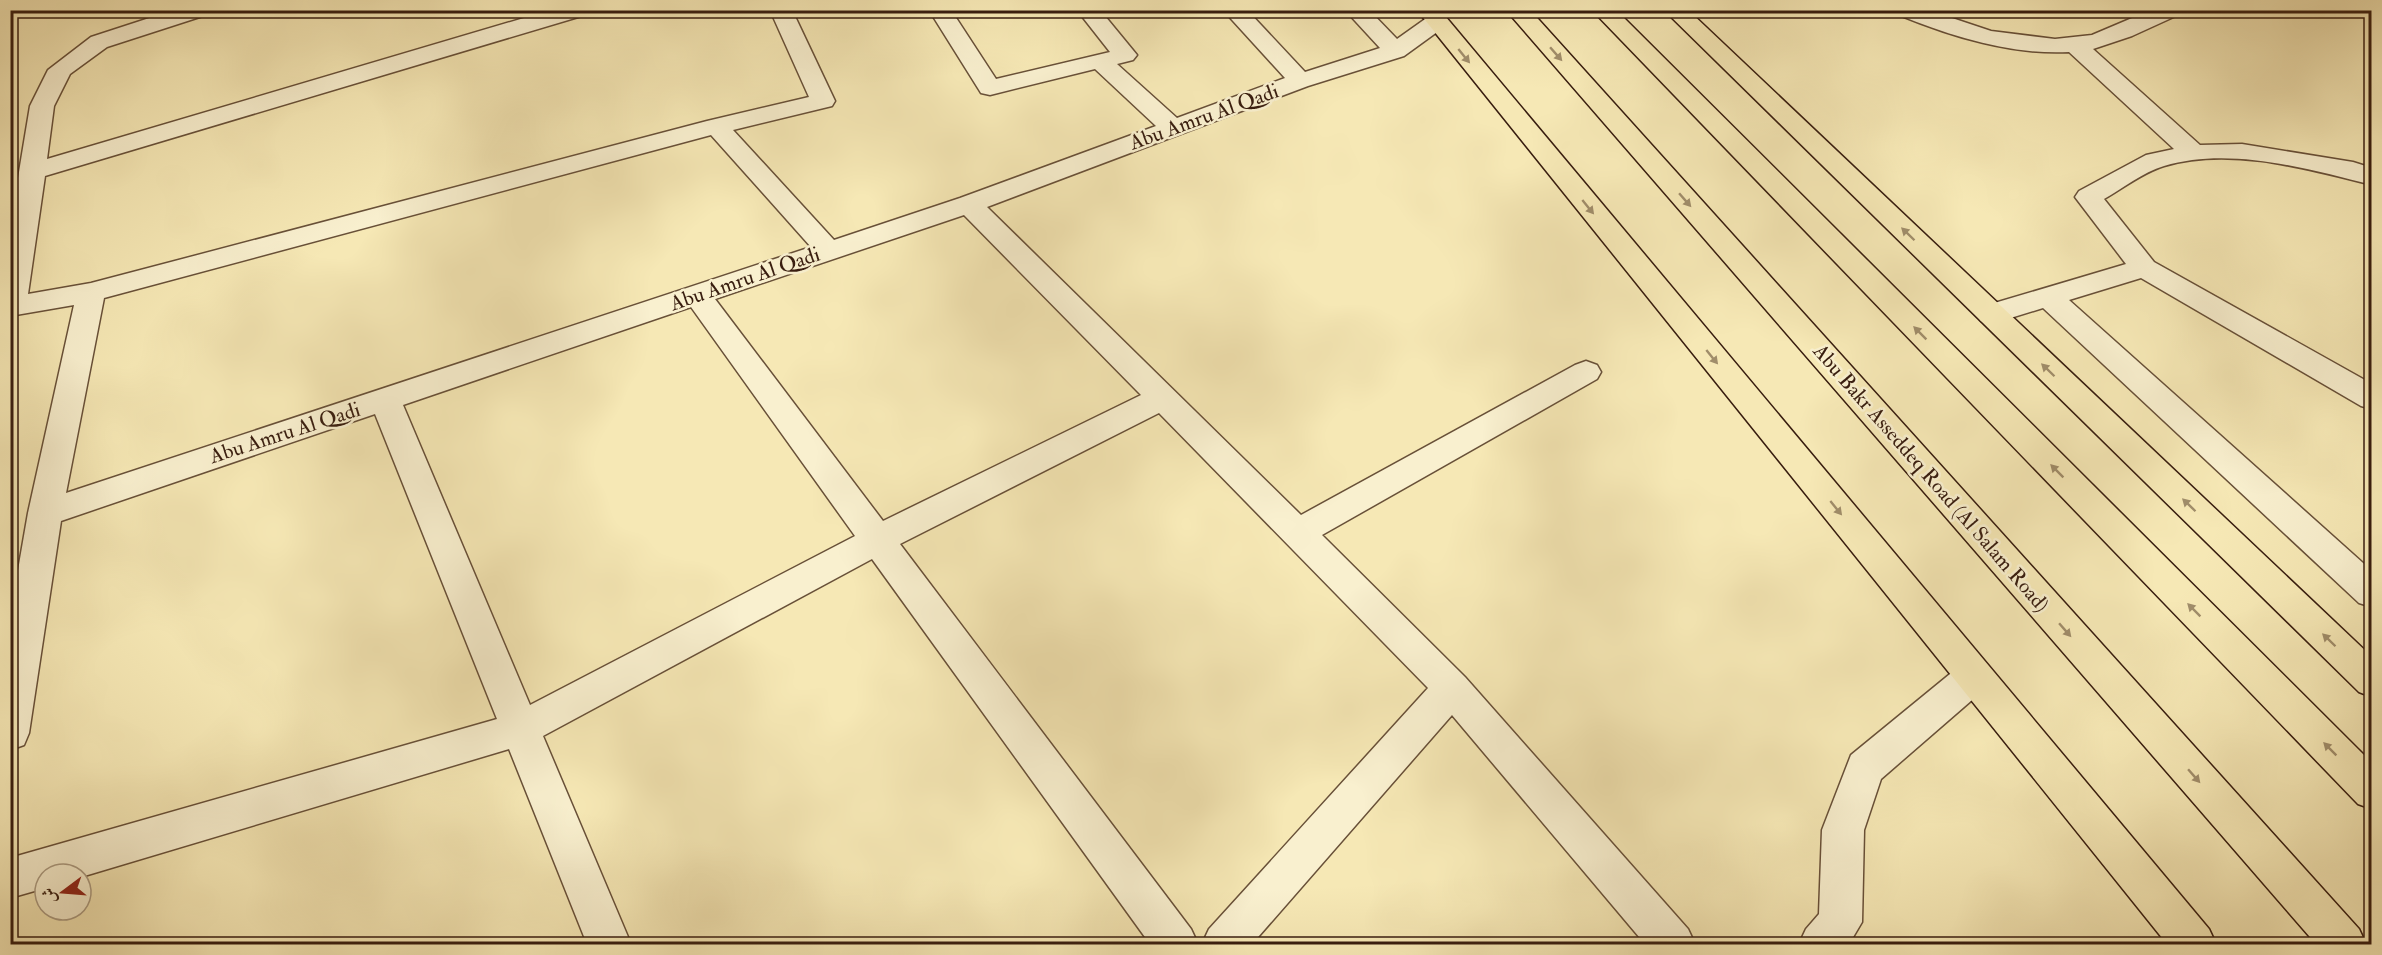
<svg xmlns="http://www.w3.org/2000/svg" width="2382" height="955" viewBox="0 0 2382 955" font-family="'IM FELL Double Pica',Amiri,serif">
<style>
.lines{fill:none;stroke-linecap:round;stroke-linejoin:round}
.minor-casing{stroke:#685038;stroke-width:3}
.primary-casing{stroke:#381d0f;stroke-width:3}
.motorway-casing{stroke:#381d0f;stroke-width:3}
.minor{fill:#f9f0cf;fill-rule:evenodd}
.primary{fill:#f6e8b5;fill-rule:evenodd}
.motorway{fill:#f6e8b5;fill-rule:evenodd}
.oneway{fill:#a08d6a}
.labels{text-anchor:middle;dominant-baseline:central;stroke-width:5;stroke-linejoin:round;paint-order:stroke}
.street-label{font-size:21px;fill:#381d0f;stroke:#f9f0cf}
</style>
<rect width="100%" height="100%" fill="#f6e8b5"/>
<filter id="stains"><feTurbulence type="fractalNoise" baseFrequency=".00333" numOctaves="4"/><feColorMatrix values="0 0 0 0 .2 0 0 0 0 .09 0 0 0 0 .02 0 0 0 .5 -.17"/></filter>
<radialGradient id="worn" r=".72"><stop offset=".6" stop-color="#630" stop-opacity="0"/><stop offset="1" stop-color="#630" stop-opacity=".3"/></radialGradient>
<g class="lines">
<defs>
<path id="minor" d="M174 10H209L206 15 107 47 70 74 54 106 47 159 551 10H588L585 15 45 176 28 294 91 283 707 121 809 97 770 10H792L835 101 832 106 733 130 834 240 960 198 1156 126 1095 69 990 95 981 93 929 10H951L996 79 1110 52 1077 10H1100L1137 55 1133 60 1117 64 1177 118 1285 78 1223 10H1247L1305 72 1380 48 1345 10H1369L1397 39 1428 17H1444L1447 22 1444 27 1404 56 1308 86 987 207 1301 515 1575 365 1586 361 1597 365 1601 372 1597 379 1322 535 1465 677 1688 929 1695 944H1645L1452 715 1252 944H1202L1209 929 1428 688 1159 413 900 544 1191 929 1198 944H1150L872 559 543 736 631 944H587L509 749 81 877V874H45V888L10 898V858L497 719 375 414 61 521 29 733 24 745 10 750V616L28 513 74 305 10 316V226L30 106 48 70 91 37ZM711 135 811 247 66 493 104 298ZM964 215 1141 395 883 521 715 299ZM691 307 855 536 530 705 403 405Z
M1896 10H1928L1991 31 2055 39 2092 35 2151 10H2181L2178 15 2132 36 2093 49 2200 145 2242 144 2353 162 2372 168V185C2308 169 2230 146 2164 166 2143 172 2122 189 2104 199L2154 262 2372 384V409L2361 406 2141 278 2069 300 2372 571V607L2359 603 2043 308 1991 324 1981 321 1976 314 1981 307 2126 264 2075 197 2079 191 2146 155 2174 149 2069 52C2011 55 1953 37 1899 15Z
M1974 660 1987 665 1993 676 1987 687 1881 779 1864 830 1862 922 1849 944H1799L1806 929 1819 914 1822 830 1851 755 1961 665Z"/>
<path id="primary" d="M1417 10H1440L2209 929 2216 944H2167Z
M1664 10H1688L2372 657V697L2359 692Z"/>
<path id="motorway" d="M1506 10H1530L2359 929 2366 944H2316Z
M1592 10H1616L2372 763V809L2358 804Z"/>
</defs>
<use href="#minor" class="minor-casing"/>
<use href="#primary" class="primary-casing"/>
<use href="#motorway" class="motorway-casing"/>
<use href="#minor" class="minor"/>
<use href="#primary" class="primary"/>
<use href="#motorway" class="motorway"/>
</g>
<defs><path id="oneway-solid" d="M-6-.8H1V-3.2L6.5 0L1 3.2V.8H-6Z" transform="scale(1.5)"/></defs>
<g class="oneway">
<use href="#oneway-solid" transform="translate(1556 54) rotate(49)"/>
<use href="#oneway-solid" transform="translate(1464 56) rotate(51)"/>
<use href="#oneway-solid" transform="translate(1685 200) rotate(49)"/>
<use href="#oneway-solid" transform="translate(1588 207) rotate(51)"/>
<use href="#oneway-solid" transform="translate(1908 234) rotate(-136)"/>
<use href="#oneway-solid" transform="translate(1920 333) rotate(-135)"/>
<use href="#oneway-solid" transform="translate(1712 357) rotate(51)"/>
<use href="#oneway-solid" transform="translate(2048 370) rotate(-136)"/>
<use href="#oneway-solid" transform="translate(2057 471) rotate(-135)"/>
<use href="#oneway-solid" transform="translate(2189 505) rotate(-136)"/>
<use href="#oneway-solid" transform="translate(1836 508) rotate(51)"/>
<use href="#oneway-solid" transform="translate(2194 610) rotate(-135)"/>
<use href="#oneway-solid" transform="translate(2065 630) rotate(49)"/>
<use href="#oneway-solid" transform="translate(2329 640) rotate(-136)"/>
<use href="#oneway-solid" transform="translate(2330 749) rotate(-135)"/>
<use href="#oneway-solid" transform="translate(2194 776) rotate(49)"/>
</g>
<g class="labels">
<g class="street-label">
<text transform="translate(1204 117) rotate(-20)">Abu Amru Al Qadi</text>
<text transform="translate(745 279) rotate(-19)">Abu Amru Al Qadi</text>
<text transform="translate(285 433) rotate(-18)">Abu Amru Al Qadi</text>
<text transform="translate(1931 478) rotate(49)">Abu Bakr Asseddeq Road (Al Salam Road)</text>
</g>
</g>
<rect width="2382" height="955" fill="none" stroke="#f6e8b5" stroke-width="36"/>
<rect x="12" y="12" width="2358" height="931" fill="none" stroke="#381d0f" stroke-width="3"/>
<rect x="18" y="18" width="2346" height="919" fill="none" stroke="#381d0f" stroke-width="1.5"/>
<g transform="translate(63 892) rotate(254)"><circle r="28" fill="#f9f0cf" stroke="#ac9c82" stroke-width="1.5"/>
<path d="M0-4.5L10 22L0 15L-10 22Z" fill="#8f2418"/>
<text y="-9" font-size="16" font-weight="bold" text-anchor="middle" fill="#381d0f">ش</text>
</g>
<rect width="100%" height="100%" filter="url(#stains)"/>
<rect width="100%" height="100%" fill="url(#worn)"/>
</svg>
